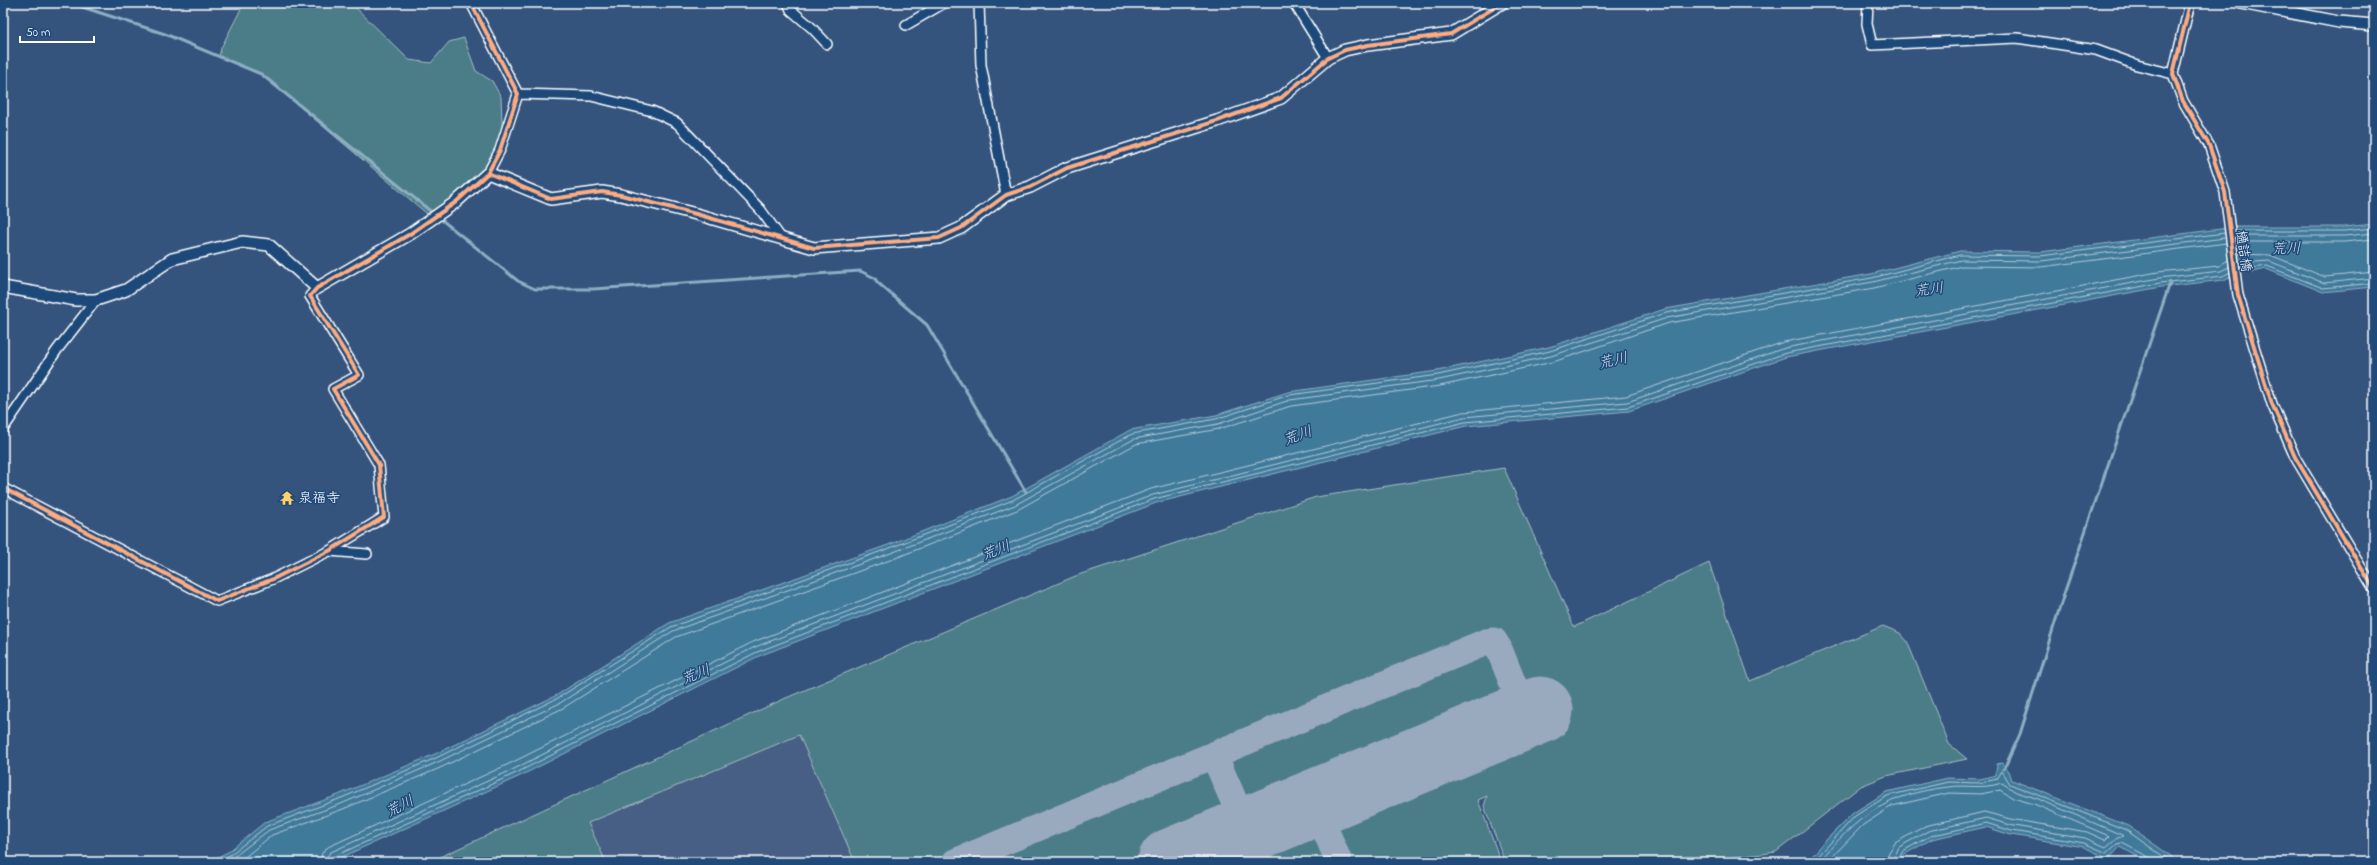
<svg xmlns="http://www.w3.org/2000/svg" width="2377" height="865" viewBox="0 0 2377 865" font-family="'Indie Flower','Klee One',sans-serif">
<style>
.built{fill:#465e84}
.green{fill:#4c7d88;stroke:#a6bec4}
.water{fill:#417a9b;stroke:#8dafc3}
.lines{fill:none;stroke-linecap:round;stroke-linejoin:round}
.shore{stroke:#b3cad7;stroke-width:1}
.stream{stroke:#8dafc3;stroke-width:3}
.taxiway{stroke:#9aaabe;stroke-width:27}
.runway{stroke:#9aaabe;stroke-width:67}
.minor-casing{stroke:#fff;stroke-width:12}
.tertiary-casing{stroke:#fff;stroke-width:14}
.minor{stroke:#1f4a7a;stroke-width:9}
.tertiary{stroke:#1f4a7a;stroke-width:11}
.cycleway-casing{stroke:#1f4a7a;stroke-width:6}
.cycleway{stroke:#ffac80;stroke-width:4}
.labels{text-anchor:middle;dominant-baseline:central;stroke-width:3;stroke-linejoin:round;paint-order:stroke}
.street-label{font-size:14px;fill:#fff;stroke:#1f4a7a}
.poi-label{font-size:14px;fill:#fff;stroke:#1f4a7a;text-anchor:start}
.water-label{font-size:15px;font-style:italic;fill:#d0dee6;stroke:#1f4a7a}
</style>
<rect width="100%" height="100%" fill="#34547e"/>
<filter id="ink" filterUnits="userSpaceOnUse"><feTurbulence type="fractalNoise" baseFrequency=".025" numOctaves="2"/><feDisplacementMap in="SourceGraphic" scale="8" xChannelSelector="R" yChannelSelector="G"/><feConvolveMatrix kernelMatrix="1 2 1 2 8 2 1 2 1" color-interpolation-filters="sRGB"/></filter>
<g filter="url(#ink)">
<path class="built" d="M799 735 855 862H606L588 823Z"/>
<path class="green" d="M244 3H351L409 60 431 63 449 42 464 38 476 71 492 81 501 97 503 146 488 173 432 218 261 74 219 57 221 48Z
M1504 468 1574 627 1709 563 1750 681 1883 626 1900 633 1907 641 1949 744 1967 759 1886 776 1861 786 1776 852C1691 865 1592 862 1505 862L1484 806 1487 796 1478 800 1501 862H1218L1550 723 1539 691 1527 697 1499 629 934 862H855L799 735 588 823 606 862H429L786 698 1078 575 1316 497Z
M1489 651 1511 703 1247 811 1224 759Z
M1208 765 1231 818 1124 862H981Z"/>
<path class="water" d="M2374 224 2373 287 2323 292 2266 269 2254 272 2243 269 2224 280 2161 287 1786 357 1629 411 1466 426 1156 503 759 656 518 777 331 862H207L228 852 265 822 338 795 435 754 557 695 669 623 888 545 1012 496 1130 430 1216 415 1288 392 1437 371 1549 347 1665 309 1871 274 1960 251 2040 252 2236 227H2344Z
M2002 763 2009 771 2012 780 2128 826 2171 856 2176 862H2148L2120 847 2109 859 2084 847 2011 835 1986 827 1932 839 1905 854 1900 862H1807L1826 840 1853 813 1886 792 1948 778 1980 779 1996 775 1997 764Z"/>
<g class="lines">
<path class="shore" d="M2235 231H2344L2374 228
M2236 236H2344L2374 233
M2237 242H2344L2374 239
M2238 254 2270 255 2325 277 2374 272
M2239 261 2255 262 2269 261 2324 283 2374 278
M2240 266 2244 265 2254 268 2267 266 2323 288 2374 283
M216 862 230 855 267 826 339 799 436 758 558 698 671 627 890 548 1013 500 1132 434 1216 419 1289 395 1438 375 1550 351 1666 313 1872 278 1960 255 2040 256 2225 233
M227 862 269 830 341 804 438 762 560 703 673 631 891 553 1015 505 1134 439 1218 424 1290 400 1439 380 1551 356 1667 318 1873 282 1961 260 2041 261 2225 238
M239 862 272 835 343 809 440 768 563 708 676 637 893 559 1017 510 1136 444 1219 429 1291 406 1440 386 1553 362 1669 323 1874 288 1962 266 2041 267 2226 243
M320 862 322 853 328 847 511 763 753 642 1151 489 1463 412 1626 396 1784 342 2158 272 2219 266 2228 260
M326 862 327 856 331 852 514 769 755 647 1153 495 1464 417 1627 402 1785 348 2159 278 2221 271 2229 267
M331 862 333 857 516 773 757 652 1154 499 1465 422 1628 407 1786 353 2160 283 2223 276 2230 272
M1813 862 1855 816 1887 796 1948 782 1980 783 1997 779 2002 771 2010 784 2126 830 2171 862
M1819 862C1857 816 1887 794 1948 787 1969 784 1979 790 2002 783L2016 792 2036 798 2124 836 2115 839 2106 847 2085 838 2014 826 1986 818 1928 831 1899 847 1892 862
M1827 862 1863 825 1892 806 1949 793 1981 794 2000 790 2013 798 2034 804 2109 836 2105 840 2087 832 2015 820 1984 812 1925 826 1895 843 1888 854 1886 862
M1897 862 1903 851 1930 836 1986 823 2012 831 2084 843 2107 853 2117 844 2122 843 2149 857 2152 862"/>
<path class="stream" d="M70 3 165 34 261 74 434 214
M438 217 518 281 535 289H593L860 271 875 278 877 282 927 325 1026 492
M2004 769 2020 734 2064 594 2170 283"/>
<path class="taxiway" d="M1214 755 1247 831
M1314 803 1339 862
M955 862 1486 642 1494 641 1499 649 1526 716"/>
<path class="runway" d="M1171 862 1540 710"/>
<defs>
<path id="minor" d="M471 3 518 94 500 150 488 173
M788 3 791 10 812 28 827 44
M979 3 981 65 1006 195
M1294 3 1328 58
M1868 3 1867 24 1872 45 2017 38 2096 50 2137 65 2173 74
M2190 3 2173 74 2183 101 2209 145 2225 192 2238 295 2272 404 2295 457 2374 589
M906 25 944 3
M518 94 591 96 652 111 677 123 760 209 781 238
M3 429 57 350 96 300
M3 488 217 601 273 579 329 551 384 517 379 465 333 389 359 375 310 296 317 288
M329 551 367 554"/>
<path id="tertiary" d="M2241 3 2339 22 2374 25
M3 287 76 300H96L126 290 172 259 242 242 269 245 317 288 410 234 456 202 488 173 551 199 602 192 621 195 696 214 814 248 939 238 961 228 1006 195 1030 187 1067 168 1217 121 1281 98 1328 58 1345 50 1368 45 1451 34 1502 3"/>
</defs>
<use href="#minor" class="minor-casing"/>
<use href="#tertiary" class="tertiary-casing"/>
<use href="#minor" class="minor"/>
<use href="#tertiary" class="tertiary"/>
<defs>
<path id="cycleway" d="M2190 3 2173 74 2183 101 2209 145 2225 192 2238 295 2272 404 2295 457 2374 589
M488 173 551 199 602 192 621 195 696 214 814 248 939 238 961 228 1006 195 1030 187 1067 168 1217 121 1281 98 1328 58 1345 50 1368 45 1451 34 1502 3
M3 488 217 601 273 579 329 551 384 517 379 465 333 389 359 375 310 296 317 288 410 234 456 202 488 173 500 150 518 94 471 3"/>
</defs>
<use href="#cycleway" class="cycleway-casing"/>
<use href="#cycleway" class="cycleway"/>
</g>
</g>
<defs>
<symbol id="temple-bare" viewBox="-9 -9 18 18"><path d="M0-6L5-2H3V0L6.5 2.5H4V6H1.5V3h-3V6H-4V2.5H-6.5L-3 0V-2H-5Z" fill="#ffd166" stroke="#1f4a7a" stroke-width="2.5" paint-order="stroke"/></symbol>
</defs>
<g fill-rule="evenodd">
<use href="#temple-bare" x="277" y="488" width="20" height="20"/>
</g>
<g class="labels">
<g class="street-label">
<text transform="translate(2243 251) rotate(82)">樋詰橋</text>
</g>
<g class="poi-label">
<text x="298" y="498">泉福寺</text>
</g>
<g class="water-label">
<text transform="translate(2286 249) rotate(-2)">荒川</text>
<text transform="translate(1929 290) rotate(-8)">荒川</text>
<text transform="translate(1613 361) rotate(-13)">荒川</text>
<text transform="translate(1298 436) rotate(-20)">荒川</text>
<text transform="translate(996 551) rotate(-22)">荒川</text>
<text transform="translate(696 675) rotate(-22)">荒川</text>
<text transform="translate(400 807) rotate(-27)">荒川</text>
</g>
</g>
<rect width="2377" height="865" fill="none" stroke="#1f4a7a" stroke-width="16"/>
<rect x="8" y="8" width="2361" height="849" fill="none" stroke="#fff" stroke-width="1.5" filter="url(#ink)"/>
<path d="M20 36v6h74v-6" fill="none" stroke="#ffffff" stroke-width="2"/>
<text x="26" y="36" font-size="12" fill="#ffffff" stroke="#1f4a7a" stroke-width="3" paint-order="stroke">50 m</text>
</svg>
